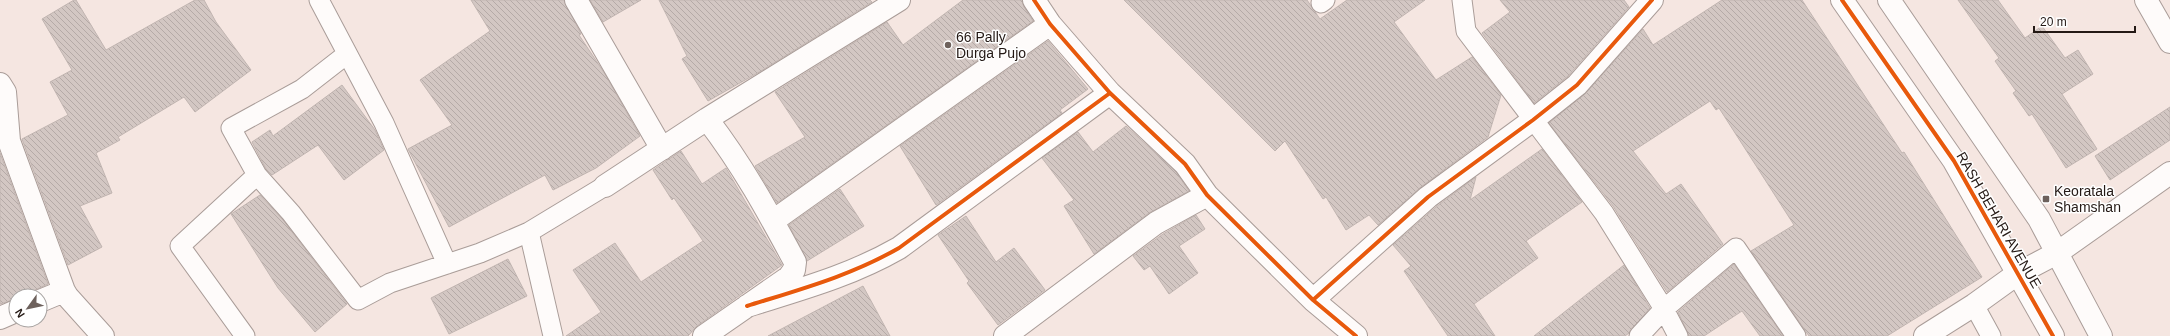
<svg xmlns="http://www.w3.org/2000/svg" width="2170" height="336" viewBox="0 0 2170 336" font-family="Helvetica,sans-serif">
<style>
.building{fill:url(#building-back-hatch);stroke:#c1b5b1}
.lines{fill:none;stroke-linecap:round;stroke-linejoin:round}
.service-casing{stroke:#a99c98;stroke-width:21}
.minor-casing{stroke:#a99c98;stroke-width:24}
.tertiary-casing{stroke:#a99c98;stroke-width:24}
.secondary-casing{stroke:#a99c98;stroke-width:24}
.service{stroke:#fefbfa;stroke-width:19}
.minor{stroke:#fefbfa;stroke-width:22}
.tertiary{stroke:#fefbfa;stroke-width:22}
.secondary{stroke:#fefbfa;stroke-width:22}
.cycleway-casing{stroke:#fff;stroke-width:6}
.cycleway{stroke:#e8590c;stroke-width:4}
.poi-dot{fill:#6d615c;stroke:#fff;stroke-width:1.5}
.labels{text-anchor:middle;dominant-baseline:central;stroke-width:3;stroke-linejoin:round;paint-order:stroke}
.poi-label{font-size:14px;fill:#241915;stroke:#fff;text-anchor:start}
.street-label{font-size:14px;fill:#241915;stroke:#fff}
</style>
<defs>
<pattern id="building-back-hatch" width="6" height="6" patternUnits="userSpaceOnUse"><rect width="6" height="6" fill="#d3c7c3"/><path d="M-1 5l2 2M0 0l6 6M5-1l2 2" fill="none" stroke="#b5aaa7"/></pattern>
</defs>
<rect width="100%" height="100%" fill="#f5e6e1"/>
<path class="building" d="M74 0H76L106 50 195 0H204L216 22 251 70 195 112 184 97 118 137 120 140 96 153 112 193 80 206 102 247 68 265 22 139 68 115 50 82 72 70 42 19Z
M471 0H564L581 34 579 35 605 74 640 136 596 168 553 190 545 175 449 227 408 149 452 125 420 80 490 31Z
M590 0H641L603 22Z
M659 0H870L872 2 761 71 708 101 682 59 687 56Z
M963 0H1022L1024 7 1033 21 777 203 755 166 805 137 775 92 887 22 903 45Z
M1124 0H1307L1320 19 1347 0H1425L1394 22 1436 80 1472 57 1501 95 1488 137 1421 187 1378 225 1369 215 1346 230 1326 197 1323 199 1285 141 1275 151Z
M1500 0H1624L1629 7 1568 76 1534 103 1482 33 1510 12Z
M1722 0H1802L1902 153 1904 152 1982 277 1887 336H1809L1751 251 1794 225 1719 108 1716 110 1710 101 1633 151 1666 194 1681 184 1723 244 1667 292 1613 206 1549 123 1586 93 1643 29 1653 45Z
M1958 0H1998L2025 38 2042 26 2065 58 2078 50 2093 74 2062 94 2097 149 2066 168 2032 114 2029 116 2013 93 2016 91 1995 61 1999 58Z
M1048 41 1088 89 1060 110 1062 113 936 205 900 146Z
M342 85 375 130 384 150 344 180 318 145 272 175 266 169 252 142 270 130 273 136Z
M2170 107V140L2110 180 2095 156Z
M1126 126 1176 172 1189 191 1149 213 1094 254 1064 206 1074 200 1042 158 1078 132 1093 152Z
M1542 149 1582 202 1526 241 1538 258 1474 304 1495 336H1448L1404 271 1411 266 1393 245 1436 207 1476 177 1470 200Z
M681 151 702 184 726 168 782 265 697 326 688 336H566L601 312 573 270 615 243 641 282 703 241 674 198 672 200 653 170Z
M0 153 48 284 35 290 29 296H16V299L0 304Z
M840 189 864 226 807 261 789 225Z
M260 195 283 220 347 304 315 332 278 288 231 214Z
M1196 215 1205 229 1179 246 1198 273 1169 294 1150 266 1144 270 1133 256 1163 234Z
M966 216 996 262 1014 248 1045 290 998 325 967 283 969 281 938 235Z
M508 259 527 296 449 334 431 298Z
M1734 264 1783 336H1760L1742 311 1704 336H1689L1678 312Z
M1624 265 1650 308 1629 333 1625 336H1534Z
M863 286 890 336H768Z"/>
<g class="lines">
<defs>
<path id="service" d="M319 0 384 123 447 264
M1462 0 1466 31 1604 213 1664 309 1678 336
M1321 3 1325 0
M257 175 291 213 358 300 390 283 480 253 529 232 605 186
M529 232 553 336
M1974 305 1991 336
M245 336 180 246 257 175 231 128 302 89 347 54
M1639 336 1664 309 1736 248 1796 336"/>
<path id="minor" d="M576 0 662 149
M1034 0 1050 24 1110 93 1185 164 1207 195 1313 300 1356 336
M2146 0 2170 42
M0 84 5 92 9 141 64 291 67 296 103 336
M605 186 707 119 899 0
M773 221 1050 24
M1313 300 1428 197 1533 120 1577 85 1652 0
M40 301 64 291
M747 306C801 289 850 276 899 248L1110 93
M0 318 16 311
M704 336 789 277 794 270 795 262C767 210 743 166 707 119
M1005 336 1156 223 1207 195
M1925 336 1974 305 2017 274"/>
<path id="tertiary" d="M2017 274 2057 253 2170 173"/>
<path id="secondary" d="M1842 0 1954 161 2053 336
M1889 0 2039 219 2101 336"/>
</defs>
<use href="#service" class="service-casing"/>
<use href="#minor" class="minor-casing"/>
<use href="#tertiary" class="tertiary-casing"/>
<use href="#secondary" class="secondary-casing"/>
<use href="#service" class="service"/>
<use href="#minor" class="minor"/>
<use href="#tertiary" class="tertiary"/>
<use href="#secondary" class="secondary"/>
<defs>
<path id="cycleway" d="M1034 0 1050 24 1110 93 1185 164 1207 195 1313 300 1356 336
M1842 0 1954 161 2053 336
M1313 300 1428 197 1533 120 1577 85 1652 0
M747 306C801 289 850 276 899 248L1110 93"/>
</defs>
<use href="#cycleway" class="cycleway-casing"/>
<use href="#cycleway" class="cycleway"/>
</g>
<g class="poi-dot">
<circle cx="948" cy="45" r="4"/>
<rect x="2042" y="195" width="8" height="8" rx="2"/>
</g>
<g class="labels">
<g class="poi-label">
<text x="956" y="37">66 Pally<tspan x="956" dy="16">Durga Pujo</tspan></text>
<text x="2054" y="191">Keoratala<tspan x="2054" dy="16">Shamshan</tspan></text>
</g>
<g class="street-label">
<text transform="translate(1999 220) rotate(60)">RASH BEHARI AVENUE</text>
</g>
</g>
<g transform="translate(28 308) rotate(237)"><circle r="19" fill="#ffffff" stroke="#a7a3a1"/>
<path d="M0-3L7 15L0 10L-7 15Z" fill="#6d615c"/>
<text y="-6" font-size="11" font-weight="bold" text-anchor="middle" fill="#241915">N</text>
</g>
<path d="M2034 26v6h101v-6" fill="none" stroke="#241915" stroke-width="2"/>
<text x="2040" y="26" font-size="12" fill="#241915" stroke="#ffffff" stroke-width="3" paint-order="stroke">20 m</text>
</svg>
